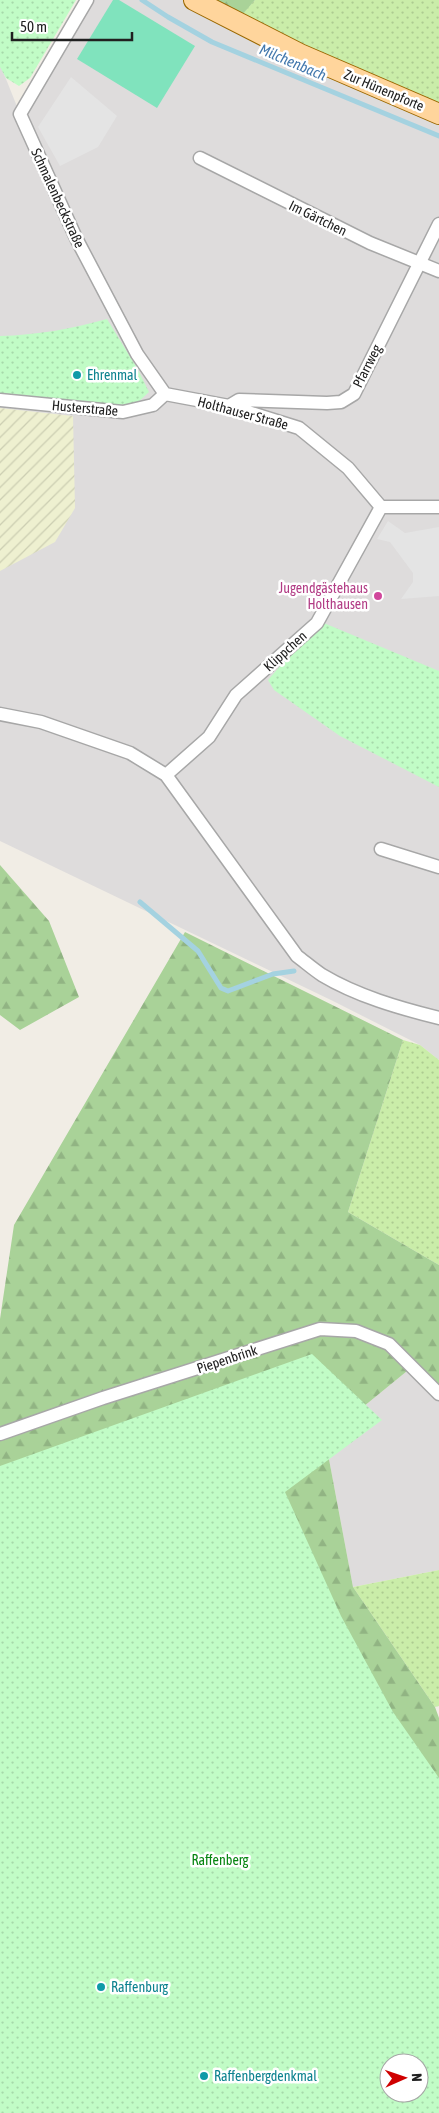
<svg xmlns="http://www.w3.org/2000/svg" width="439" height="2113" viewBox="0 0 439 2113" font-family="'Asap Condensed',sans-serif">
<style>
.residential{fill:#dedcdc}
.farmland{fill:url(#farmland-furrows)}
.grass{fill:url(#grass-dots)}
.forest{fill:url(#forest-firs);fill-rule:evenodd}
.park{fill:url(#park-dots);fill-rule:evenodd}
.pitch{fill:#80e3bd}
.parking{fill:#e4e4e4}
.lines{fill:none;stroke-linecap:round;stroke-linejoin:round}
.stream{stroke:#a4d2e0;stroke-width:5}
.minor-casing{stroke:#a7a7a7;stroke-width:15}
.primary-casing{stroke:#9b6800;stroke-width:22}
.minor{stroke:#fff;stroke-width:12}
.primary{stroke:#ffd59c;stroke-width:20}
.culture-dot{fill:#0f9aa8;stroke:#fff;stroke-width:2}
.hotel-dot{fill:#d1479c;stroke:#fff;stroke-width:2}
.labels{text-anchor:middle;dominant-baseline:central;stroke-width:5;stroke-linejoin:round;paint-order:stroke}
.street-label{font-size:14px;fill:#202020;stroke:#fff}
.culture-label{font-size:14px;fill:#0d838f;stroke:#fff;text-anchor:start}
.hotel-label{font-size:14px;fill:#b23c85;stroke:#fff;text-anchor:end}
.park-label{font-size:14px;fill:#068511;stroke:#fff}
.water-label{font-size:15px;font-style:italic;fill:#4378ad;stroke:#fff}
</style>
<defs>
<pattern id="farmland-furrows" width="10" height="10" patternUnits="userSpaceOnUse" patternTransform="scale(1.25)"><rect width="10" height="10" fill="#eef0d0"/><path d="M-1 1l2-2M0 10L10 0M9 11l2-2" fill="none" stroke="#ccceb2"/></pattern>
<pattern id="grass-dots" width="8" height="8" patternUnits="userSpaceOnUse" patternTransform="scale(1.25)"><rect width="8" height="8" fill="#caeda9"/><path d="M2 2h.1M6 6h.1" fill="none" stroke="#adcb91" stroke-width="1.8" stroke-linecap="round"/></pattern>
<pattern id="forest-firs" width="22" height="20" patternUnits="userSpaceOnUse" patternTransform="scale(1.25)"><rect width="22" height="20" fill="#a9d298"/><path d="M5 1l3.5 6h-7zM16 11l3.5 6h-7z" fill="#91b483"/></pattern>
<pattern id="park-dots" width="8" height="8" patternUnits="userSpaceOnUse" patternTransform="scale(1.25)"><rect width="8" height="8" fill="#c1fcc6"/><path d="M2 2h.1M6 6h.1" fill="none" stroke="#a6d8aa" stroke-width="1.8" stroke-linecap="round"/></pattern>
</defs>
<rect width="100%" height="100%" fill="#f1ede5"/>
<path class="residential" d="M87 0H194L439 114V1060L420 1045 333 1001 0 841V64L20 114Z
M412 1367 439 1394V1570L353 1587 325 1438Z"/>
<path class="farmland" d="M0 408 73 416 75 508 55 542 0 571Z"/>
<path class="grass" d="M255 0H439V114L235 22Z
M403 1040 420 1045 439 1060V1265L348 1212Z
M439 1570V1706L435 1707 353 1587Z"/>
<path class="forest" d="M196 0H255L235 23Z
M0 865 49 921 79 997 20 1030 0 1015Z
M185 932 403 1040 348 1212 439 1265V1394L412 1367 325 1438 353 1587 435 1707 439 1718V2113H0V1319L14 1225ZM389 2063H419V2093H389Z"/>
<path class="park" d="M0 0H76L30 78 19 86 6 78 0 67Z
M107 319 137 368 149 392 136 404 103 406 0 393V336C37 335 71 329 107 319Z
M319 621 439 671V787L340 736 274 690 268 680Z
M312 1354 382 1420 285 1492 341 1616 393 1712 439 1778V2113H0V1466ZM389 2063H419V2093H389Z"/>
<path class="pitch" d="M113 0H119L195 46 157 108 77 59Z"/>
<path class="parking" d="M71 77 117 116 98 147 60 166 38 127Z
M388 521 405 533 439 527V596L401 599 413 582V573L390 542 377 539Z"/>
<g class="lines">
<path class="stream" d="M142 0 168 17 212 42 439 136
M140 902 198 951 221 988 228 991 273 974 294 971"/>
<defs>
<path id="minor" d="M87 0 20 114 76 238 137 354 165 394
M200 158 370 243 439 271
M165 394 229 406 299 428 348 468 381 507H439
M0 400 123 412 153 405 165 394
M229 406 239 400 327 403 341 402 354 394 439 224
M0 714 41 722 130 753 166 775 297 956C305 962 313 969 322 975 357 996 399 1008 439 1018
M166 775 209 737 236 695 317 623 381 507
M381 849 439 867
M0 1434 103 1398 320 1329 356 1331 389 1344 439 1394"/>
<path id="primary" d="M194 0 300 54 439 114"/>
</defs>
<use href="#minor" class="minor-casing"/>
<use href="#primary" class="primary-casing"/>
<use href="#minor" class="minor"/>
<use href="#primary" class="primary"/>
</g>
<g class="culture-dot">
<circle cx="77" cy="375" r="5"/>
<circle cx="101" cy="1987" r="5"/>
<circle cx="204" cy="2076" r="5"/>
</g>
<circle class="hotel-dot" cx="378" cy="596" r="5"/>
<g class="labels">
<g class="street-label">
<text transform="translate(384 90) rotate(23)">Zur Hünenpforte</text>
<text transform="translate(58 198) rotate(65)">Schmalenbeckstraße</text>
<text transform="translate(318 218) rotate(26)">Im Gärtchen</text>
<text transform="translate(367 366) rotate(-63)">Pfarrweg</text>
<text transform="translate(85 408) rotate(5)">Husterstraße</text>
<text transform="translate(243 413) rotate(15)">Holthauser Straße</text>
<text transform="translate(285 651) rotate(-42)">Klippchen</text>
<text transform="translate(227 1359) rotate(-18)">Piepenbrink</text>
</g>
<g class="culture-label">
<text x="87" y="375">Ehrenmal</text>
<text x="111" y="1987">Raffenburg</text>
<text x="214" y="2076">Raffenbergdenkmal</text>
</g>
<g class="hotel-label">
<text x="368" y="588">Jugendgästehaus<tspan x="368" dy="16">Holthausen</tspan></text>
</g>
<g class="park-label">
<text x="220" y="1860">Raffenberg</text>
</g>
<g class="water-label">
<text transform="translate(293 62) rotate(23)">Milchenbach</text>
</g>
</g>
<g transform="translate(404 2078) rotate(88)"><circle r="24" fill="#ffffff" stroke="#a6a6a6"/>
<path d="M0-4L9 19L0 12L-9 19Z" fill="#cf0000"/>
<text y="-8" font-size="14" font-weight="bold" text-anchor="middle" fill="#202020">N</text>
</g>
<path d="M12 32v8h120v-8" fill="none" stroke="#202020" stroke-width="2.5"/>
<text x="20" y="32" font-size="15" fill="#202020" stroke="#ffffff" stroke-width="4" paint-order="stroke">50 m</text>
</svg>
